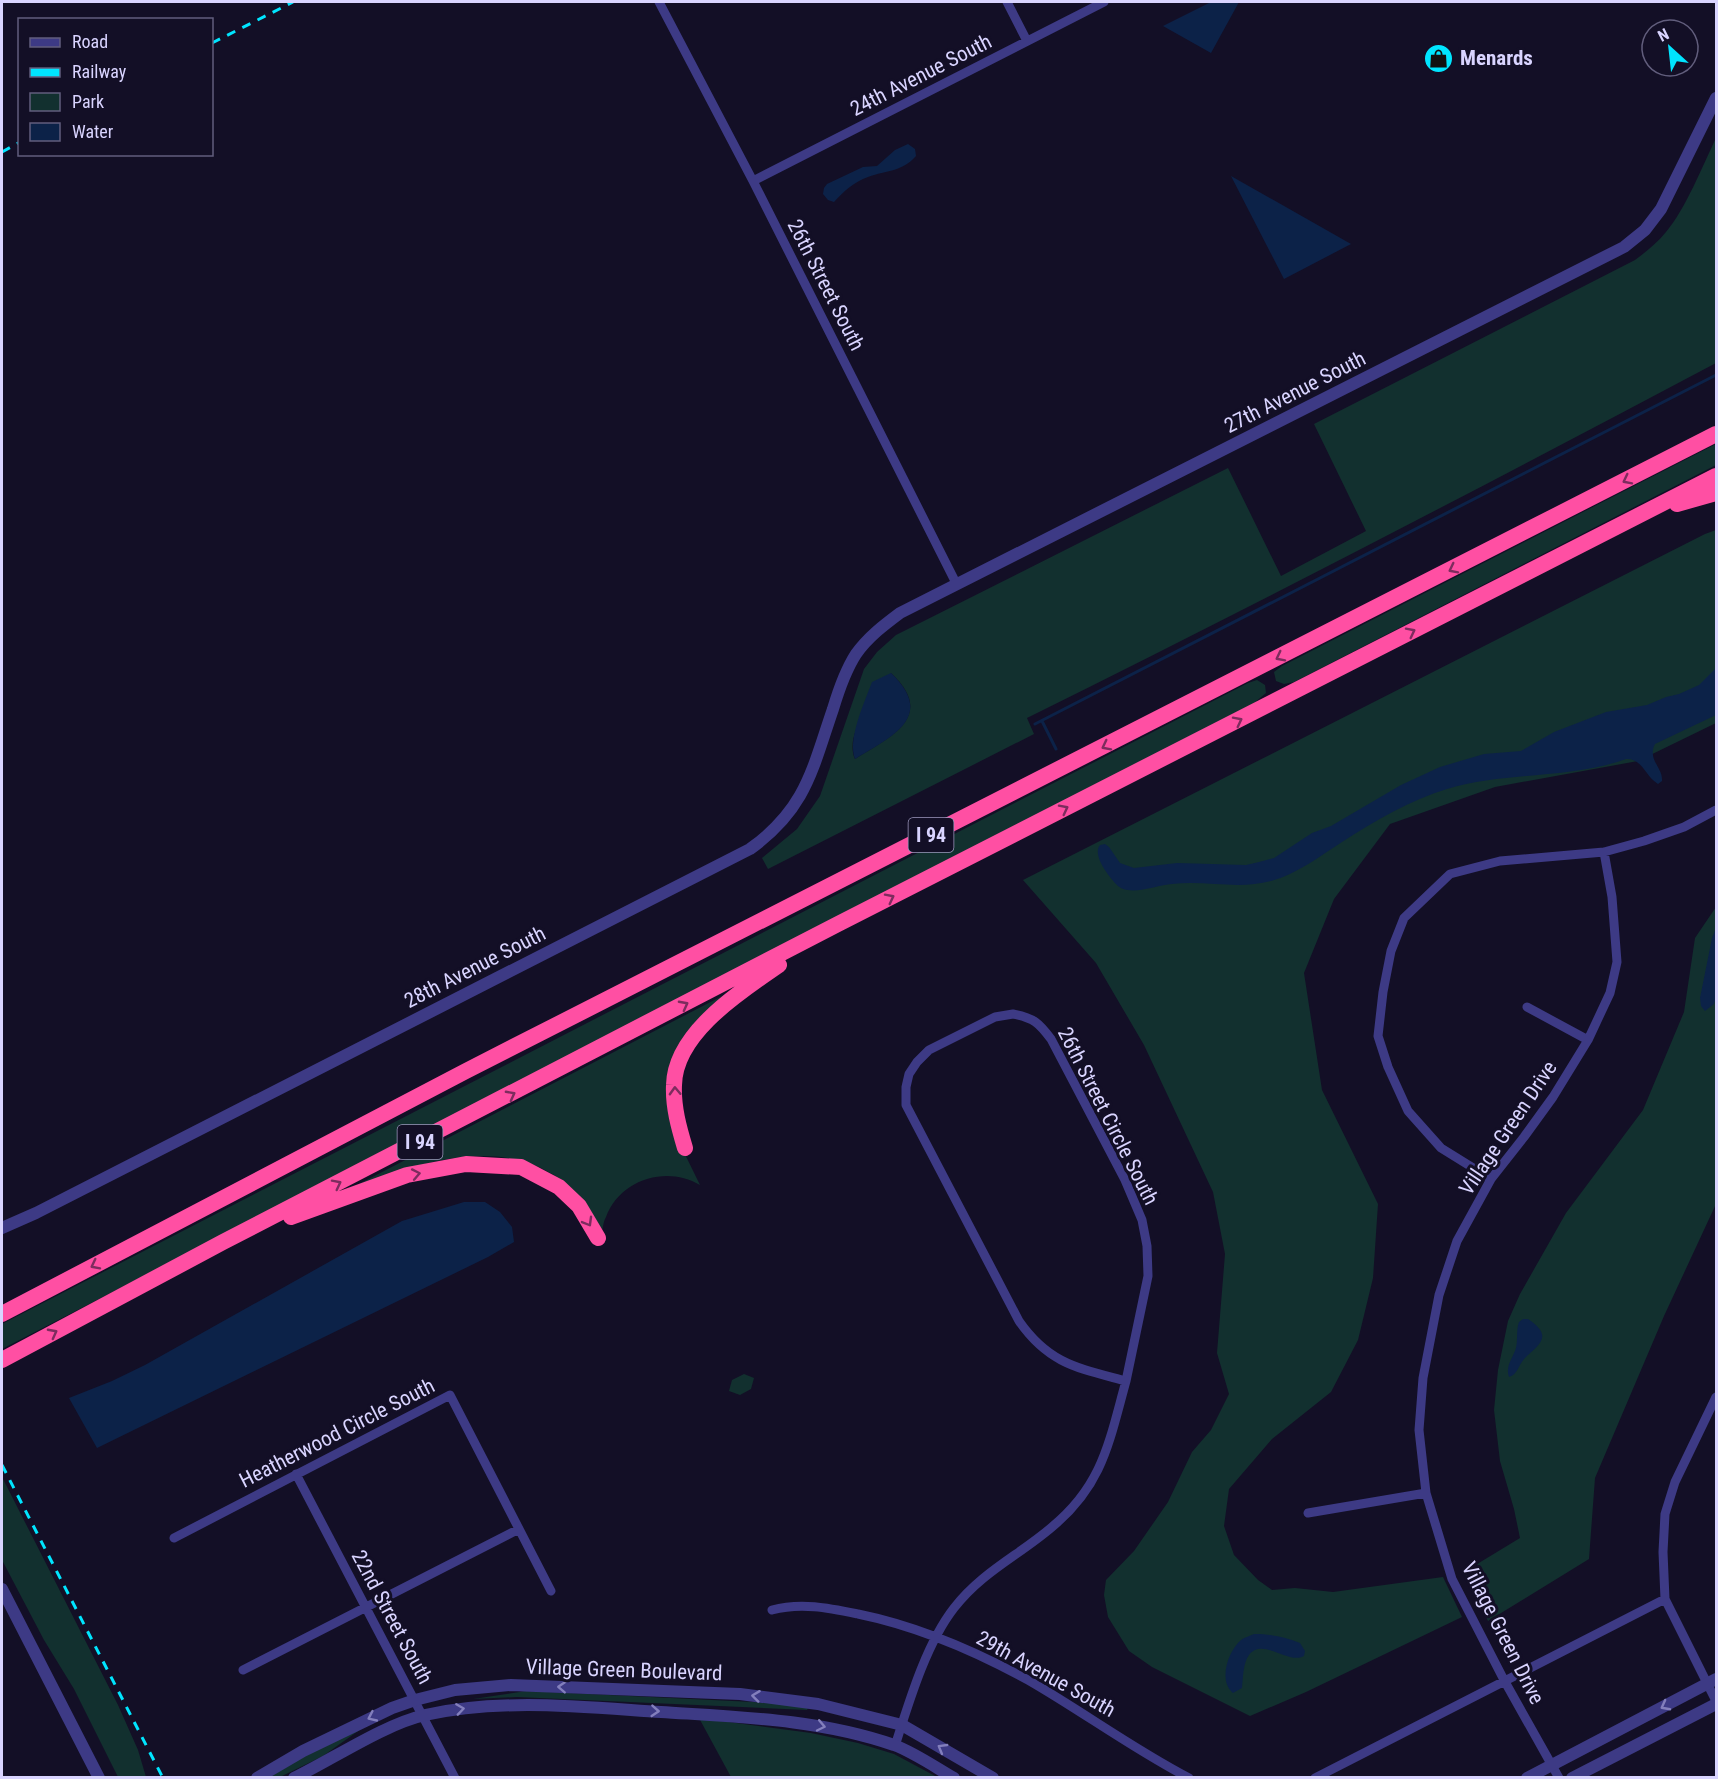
<svg xmlns="http://www.w3.org/2000/svg" width="1718" height="1779" viewBox="0 0 1718 1779" font-family="'Roboto Condensed',sans-serif">
<style>
.green{fill:#12302f;fill-rule:evenodd}
.water{fill:#0c2248}
.lines{fill:none;stroke-linecap:round;stroke-linejoin:round}
.stream{stroke:#0c2248;stroke-width:3}
.minor{stroke:#3d3a85;stroke-width:9}
.tertiary{stroke:#3d3a85;stroke-width:12}
.motorway{stroke:#ff4fa3;stroke-width:16}
.rail{stroke:#00e5ff;stroke-width:3;stroke-dasharray:9 8;stroke-linecap:butt}
.oneway{stroke:#7d2c5e}
.oneway2{stroke:#837fbc}
.labels{text-anchor:middle;dominant-baseline:central;stroke-width:6;stroke-linejoin:round;paint-order:stroke}
.shield{fill:#130f26;stroke:#9e99be;stroke-width:1.5}
.shield-label{font-size:20px;font-weight:bold;fill:#d9d4ff}
.poi-label{font-size:21px;font-weight:bold;fill:#d9d4ff;stroke:#130f26;text-anchor:start}
.street-label{font-size:21px;fill:#d9d4ff;stroke:#130f26}
</style>
<rect width="100%" height="100%" fill="#130f26"/>
<path class="green" d="M1716 138V363C1488 484 1259 603 1027 718L1034 734 768 869 762 858 797 829 820 796 864 669 877 652 896 635 1228 468 1281 576 1366 531 1314 424 1635 260C1646 252 1657 243 1666 232 1685 210 1703 165 1716 138ZM891 673C937 716 891 737 855 759 843 733 878 694 891 673Z
M1716 444V465L1294 682 1284 684 1276 681 1274 672 1282 666Z
M1716 530V723L1638 761 1495 787 1390 824 1334 899 1304 973 1322 1090 1378 1204 1373 1278 1358 1340 1331 1392 1272 1439 1229 1489 1224 1526 1234 1555 1258 1580 1272 1590 1295 1588 1333 1592 1443 1577 1462 1617 1306 1692 1250 1716 1152 1667 1129 1651 1108 1617 1104 1595 1106 1580 1134 1551 1168 1502 1192 1452 1211 1430 1229 1394 1217 1353 1225 1254 1213 1192 1144 1045 1096 963 1023 880 1705 534Z
M1257 680 1265 685 1266 693 1254 703 2 1349V1324L1248 683Z
M1716 907V1204L1664 1316 1595 1478 1589 1559 1488 1621 1464 1572 1520 1538 1514 1509 1500 1461 1494 1410 1498 1370 1508 1321 1520 1294 1566 1213 1643 1110 1684 1012 1695 938Z
M726 994 699 1018 685 1034 675 1056 677 1138 700 1185C667 1165 620 1179 606 1217 603 1222 603 1229 601 1235 592 1220 583 1202 571 1188 563 1179 552 1174 541 1168 481 1141 416 1165 357 1185Z
M744 1374 754 1378 751 1389 740 1395 729 1391 732 1380Z
M2 1477 118 1705 138 1750 146 1777H118L74 1689 44 1640 2 1560Z
M526 1691 773 1703 808 1708 807 1710 517 1697 473 1699Z
M699 1718 811 1733 858 1743 894 1754 937 1777H731Z
M368 1724 323 1756 280 1777 269 1778 290 1764Z"/>
<path class="water" d="M1211 2H1239L1211 53 1163 26Z
M908 144 915 149 916 156C902 172 887 170 868 177 854 182 844 191 834 202L828 200 823 194 824 188 827 184 863 167 877 166 895 150Z
M1231 176 1351 244 1284 279Z
M1716 668V715L1655 744C1647 760 1663 767 1662 781L1658 784C1645 776 1642 758 1626 759 1567 780 1505 771 1447 789 1411 800 1374 821 1342 842 1320 856 1297 874 1271 881 1238 890 1206 880 1172 884 1156 885 1128 898 1116 884 1108 875 1092 855 1100 845L1105 844 1109 847 1120 863 1134 868 1177 863 1246 865 1259 862 1274 858 1312 833 1331 826 1401 785 1440 767 1484 754 1521 751 1554 732 1606 712 1647 705 1666 697 1679 694 1699 685Z
M891 673C937 717 891 737 855 759 847 740 865 701 872 682Z
M1716 928V997L1714 1004 1705 1011 1701 1006 1700 998 1712 938Z
M464 1202H485L500 1212 512 1227 514 1242 488 1257 97 1448 69 1398 112 1381 145 1365 402 1221Z
M1523 1319H1528C1555 1337 1538 1345 1524 1359 1518 1366 1518 1374 1509 1377 1505 1366 1513 1358 1516 1348 1518 1339 1516 1330 1519 1322Z
M1254 1634C1271 1634 1285 1637 1300 1643L1305 1651 1304 1656C1288 1665 1263 1637 1249 1655 1243 1663 1243 1678 1242 1688L1233 1693C1218 1681 1228 1651 1241 1640 1245 1637 1250 1636 1254 1634Z"/>
<g class="lines">
<path class="stream" d="M1042 721 1056 749
M1035 724 1716 375"/>
<path class="minor" d="M659 2 753 181 957 585
M1007 2 1027 41
M753 181 1104 2
M1527 1007 1588 1040
M1013 1014C1034 1018 1039 1023 1051 1039L1125 1180 1142 1220 1147 1246 1148 1276 1126 1381C1078 1368 1049 1364 1019 1321L906 1105V1087L909 1074 917 1062 929 1050 995 1017Z
M1491 1179 1441 1148 1408 1111 1388 1067 1378 1036 1383 992 1391 951 1404 918 1450 874 1500 861 1604 852 1644 841 1684 827 1716 810
M1716 1397 1675 1482 1665 1514 1663 1552 1665 1599 1716 1701
M296 1474 455 1778
M1308 1513 1426 1493
M174 1538 450 1395 551 1591
M772 1610C801 1602 829 1608 858 1614 917 1626 975 1651 1028 1680 1082 1711 1133 1749 1189 1778
M243 1670 519 1529
M895 1746C909 1702 926 1644 954 1608 982 1572 1018 1556 1052 1527 1103 1485 1109 1442 1126 1381
M1315 1778 1665 1599
M1559 1778 1504 1680 1452 1579 1426 1493 1419 1430 1423 1378 1439 1295 1457 1241 1491 1179 1524 1137 1553 1097 1588 1040 1610 993 1617 962 1612 897 1604 852"/>
<path class="tertiary" d="M2 1228 36 1213 750 849C806 809 812 770 833 709 839 689 845 671 856 654 868 637 884 625 900 613L1624 247 1645 230 1661 209 1716 98
M2 1589 99 1778
M257 1778 303 1751 392 1708 415 1700 455 1690 511 1685 740 1694 818 1704 902 1725 993 1778
M294 1778C333 1759 385 1724 425 1715 502 1698 583 1707 661 1712 739 1717 819 1719 894 1745 915 1753 935 1767 954 1778
M1527 1778 1716 1679
M1572 1778 1716 1704"/>
<path class="motorway" d="M1677 504 1716 493
M685 1148C679 1128 673 1107 674 1085 675 1033 740 992 779 965
M291 1217 407 1175 466 1164 521 1167 559 1187 579 1206 598 1238
M2 1314 466 1071 1716 434
M2 1360 223 1242 838 924 1716 476"/>
<path class="rail" d="M212 43 293 2
M2 152 20 142
M2 1465 163 1778"/>
</g>
<defs><path id="oneway-chevron" d="M-2-3.5L2.5 0L-2 3.5" fill="none" stroke-width="1.6" stroke-linecap="round" stroke-linejoin="round" transform="scale(1.5)"/></defs>
<g class="oneway">
<use href="#oneway-chevron" transform="translate(1627 480) rotate(153)"/>
<use href="#oneway-chevron" transform="translate(1453 569) rotate(153)"/>
<use href="#oneway-chevron" transform="translate(1411 632) rotate(-27)"/>
<use href="#oneway-chevron" transform="translate(1280 657) rotate(153)"/>
<use href="#oneway-chevron" transform="translate(1238 721) rotate(-27)"/>
<use href="#oneway-chevron" transform="translate(1106 746) rotate(153)"/>
<use href="#oneway-chevron" transform="translate(1064 809) rotate(-27)"/>
<use href="#oneway-chevron" transform="translate(890 898) rotate(-27)"/>
<use href="#oneway-chevron" transform="translate(684 1005) rotate(-28)"/>
<use href="#oneway-chevron" transform="translate(675 1091) rotate(-92)"/>
<use href="#oneway-chevron" transform="translate(511 1095) rotate(-28)"/>
<use href="#oneway-chevron" transform="translate(416 1174) rotate(-11)"/>
<use href="#oneway-chevron" transform="translate(337 1184) rotate(-27)"/>
<use href="#oneway-chevron" transform="translate(588 1222) rotate(60)"/>
<use href="#oneway-chevron" transform="translate(95 1265) rotate(153)"/>
<use href="#oneway-chevron" transform="translate(53 1333) rotate(-28)"/>
</g>
<g class="oneway2">
<use href="#oneway-chevron" transform="translate(562 1687) rotate(-177)"/>
<use href="#oneway-chevron" transform="translate(756 1696) rotate(-173)"/>
<use href="#oneway-chevron" transform="translate(1665 1706) rotate(152)"/>
<use href="#oneway-chevron" transform="translate(460 1709) rotate(-8)"/>
<use href="#oneway-chevron" transform="translate(655 1711) rotate(4)"/>
<use href="#oneway-chevron" transform="translate(372 1717) rotate(155)"/>
<use href="#oneway-chevron" transform="translate(821 1726) rotate(12)"/>
<use href="#oneway-chevron" transform="translate(942 1748) rotate(-150)"/>
</g>
<defs>
<symbol id="shop-disc" viewBox="-11 -11 22 22"><circle r="9.5" fill="#00e5ff" stroke="#130f26"/><path d="M-5-2.5h2.3a2.7 3.5 0 0 1 5.4 0H5L5.5 6h-11ZM-1.5-2.5h3a1.5 2.3 0 0 0-3 0Z" fill="#111"/></symbol>
</defs>
<g fill-rule="evenodd">
<use href="#shop-disc" x="1422" y="42" width="33" height="33"/>
</g>
<g class="labels">
<g class="shield">
<rect x="908.5" y="818" width="45" height="34" rx="4.5"/>
<rect x="397.5" y="1125" width="45" height="34" rx="4.5"/>
</g>
<g class="shield-label">
<text x="931" y="835">I 94</text>
<text x="420" y="1142">I 94</text>
</g>
<g class="poi-label">
<text x="1460" y="58">Menards</text>
</g>
<g class="street-label">
<text transform="translate(921 75) rotate(-27)">24th Avenue South</text>
<text transform="translate(826 285) rotate(63)">26th Street South</text>
<text transform="translate(1295 392) rotate(-27)">27th Avenue South</text>
<text transform="translate(475 967) rotate(-27)">28th Avenue South</text>
<text transform="translate(1108 1116) rotate(63)">26th Street Circle South</text>
<text transform="translate(1508 1128) rotate(-56)">Village Green Drive</text>
<text transform="translate(337 1433) rotate(-27)">Heatherwood Circle South</text>
<text transform="translate(392 1617) rotate(62)">22nd Street South</text>
<text transform="translate(1503 1633) rotate(63)">Village Green Drive</text>
<text transform="translate(624 1670) rotate(2)">Village Green Boulevard</text>
<text transform="translate(1046 1674) rotate(29)">29th Avenue South</text>
</g>
</g>
<rect width="1718" height="1779" fill="none" stroke="#d9d4ff" stroke-width="6"/>
<rect x="18" y="18" width="195" height="138" fill="#130f26" stroke="#625e7d" stroke-width="1.5"/>
<rect x="30" y="38" width="30" height="9" fill="#3d3a85" stroke="#625e7d" stroke-width="1.5"/>
<text x="72" y="48" font-size="18" fill="#d9d4ff">Road</text>
<rect x="30" y="68" width="30" height="9" fill="#00e5ff" stroke="#625e7d" stroke-width="1.5"/>
<text x="72" y="78" font-size="18" fill="#d9d4ff">Railway</text>
<rect x="30" y="93" width="30" height="18" fill="#12302f" stroke="#625e7d" stroke-width="1.5"/>
<text x="72" y="108" font-size="18" fill="#d9d4ff">Park</text>
<rect x="30" y="123" width="30" height="18" fill="#0c2248" stroke="#625e7d" stroke-width="1.5"/>
<text x="72" y="138" font-size="18" fill="#d9d4ff">Water</text>
<g transform="translate(1670 48) rotate(333)"><circle r="28" fill="#130f26" stroke="#625e7d" stroke-width="1.5"/>
<path d="M0-4.5L10 22L0 15L-10 22Z" fill="#00e5ff"/>
<text y="-9" font-size="16" font-weight="bold" text-anchor="middle" fill="#d9d4ff">N</text>
</g>
</svg>
